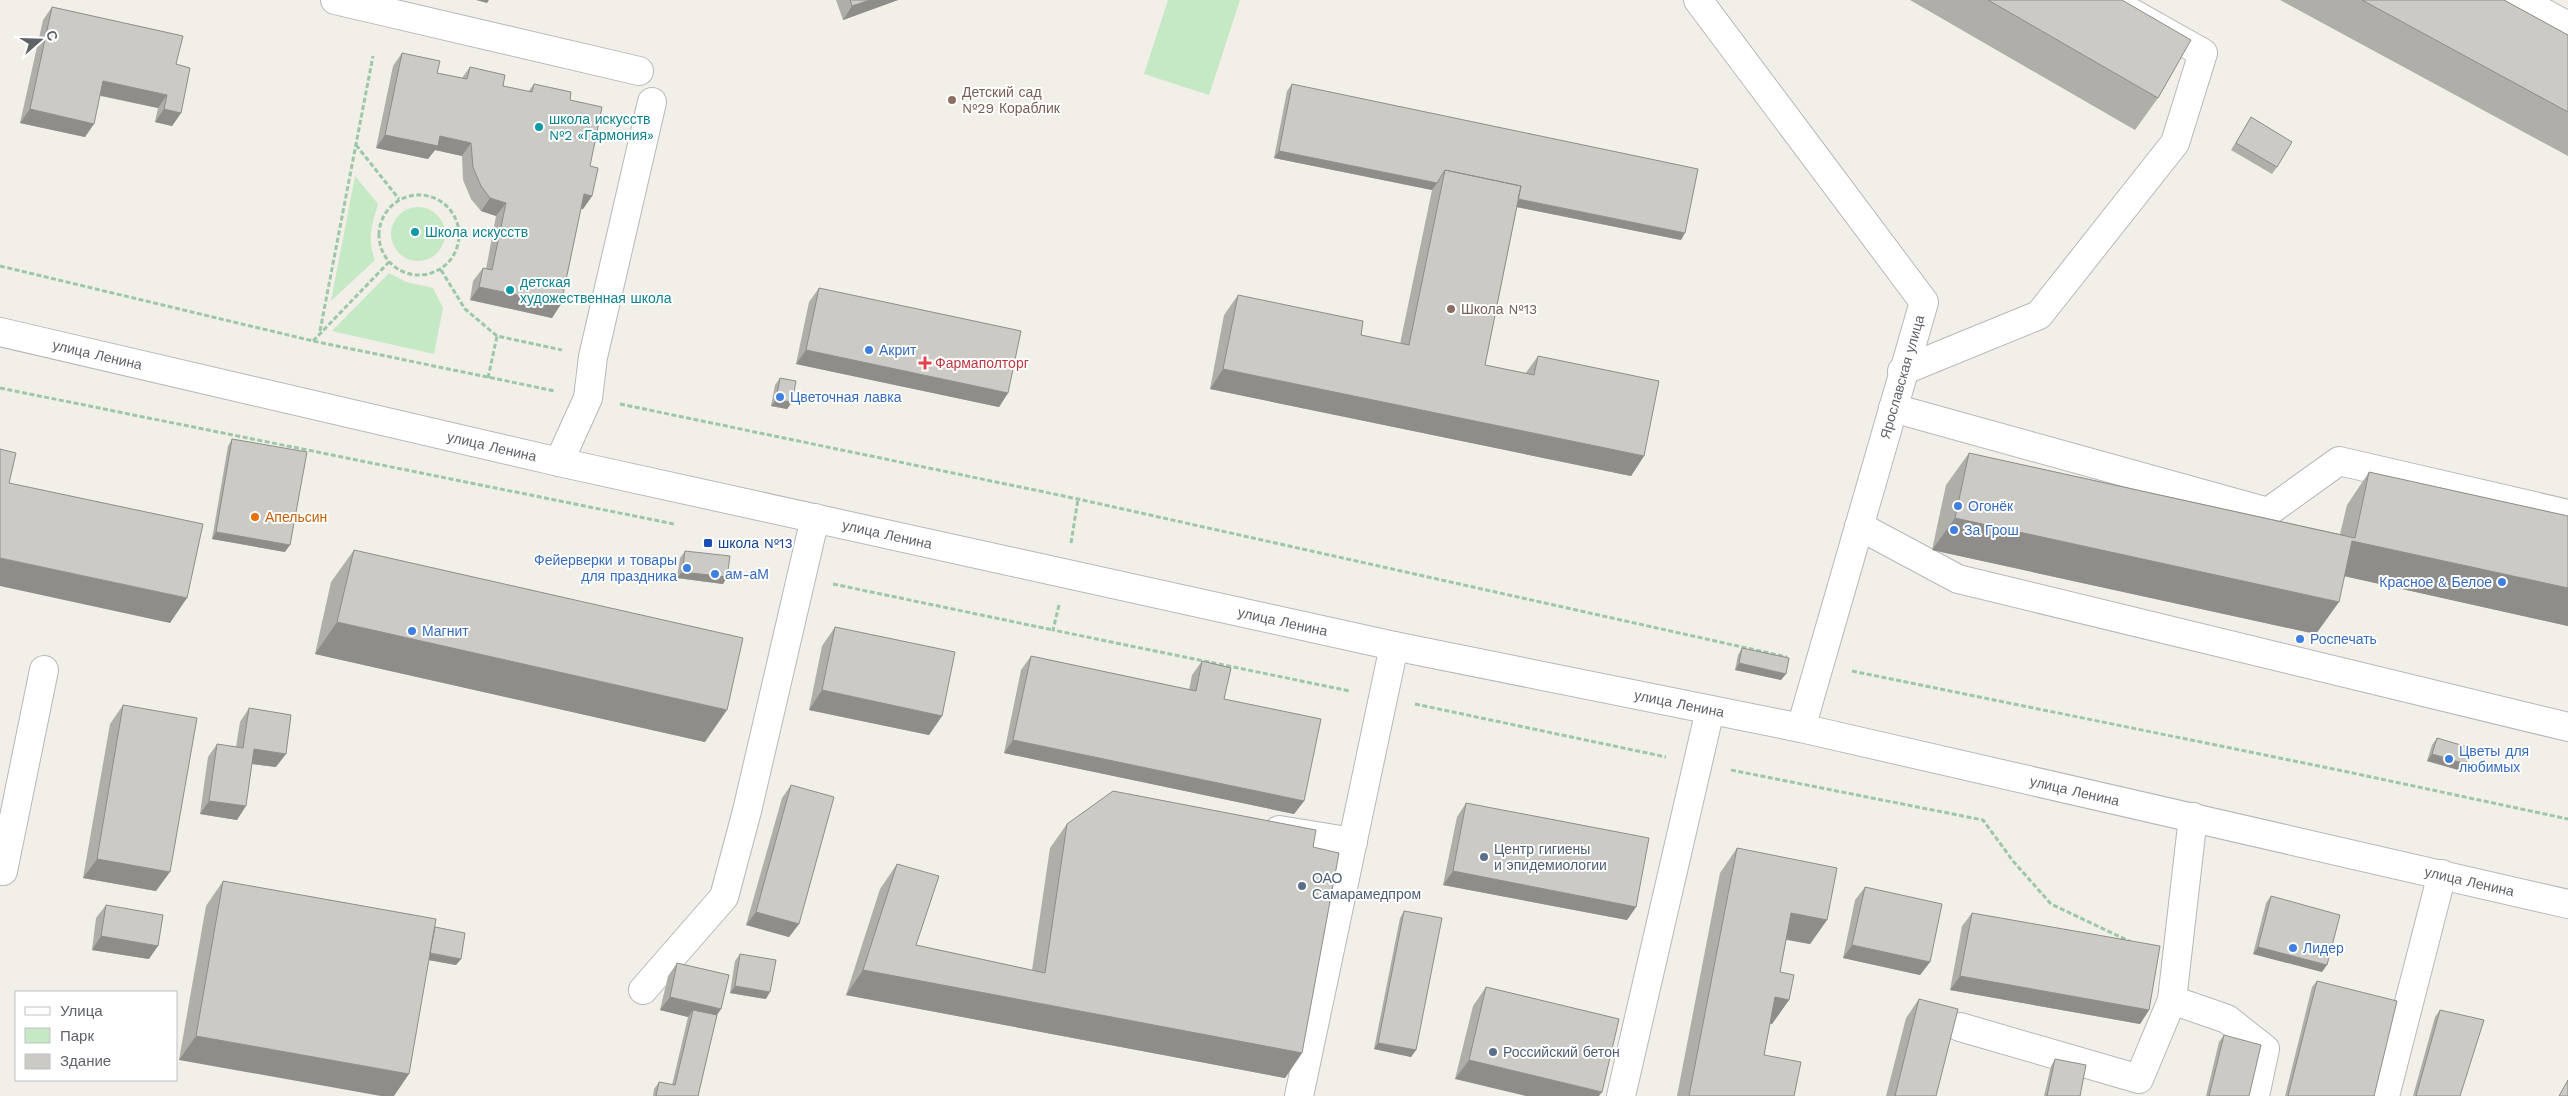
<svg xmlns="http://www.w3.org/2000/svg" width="2568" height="1096" viewBox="0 0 2568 1096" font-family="'Work Sans',sans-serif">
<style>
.green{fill:#c5e8c5}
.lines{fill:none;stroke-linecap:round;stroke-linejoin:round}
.minor-casing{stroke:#b5b8bc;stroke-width:30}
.path{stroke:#9cc7a9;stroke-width:3;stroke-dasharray:5 2.5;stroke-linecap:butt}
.minor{stroke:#fff;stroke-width:28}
.wall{fill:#afaea9}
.shaded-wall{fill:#8f8d8a}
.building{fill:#cccac5;stroke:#8f8d8a}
.education-dot{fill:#8d6e63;stroke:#fff;stroke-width:2}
.culture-dot{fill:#0f9aa8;stroke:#fff;stroke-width:2}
.shop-dot{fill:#3f7fe0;stroke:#fff;stroke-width:2}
.health-dot{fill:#e0444e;stroke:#fff;stroke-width:2}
.food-dot{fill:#e8710a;stroke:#fff;stroke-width:2}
.transit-dot{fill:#1a4fb4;stroke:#fff;stroke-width:2}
.service-dot{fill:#5c6f8a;stroke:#fff;stroke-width:2}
.labels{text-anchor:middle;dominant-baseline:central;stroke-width:4;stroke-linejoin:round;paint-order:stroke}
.education-label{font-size:14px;fill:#785e54;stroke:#fff;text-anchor:start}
.culture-label{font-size:14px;fill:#0d838f;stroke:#fff;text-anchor:start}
.shop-label{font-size:14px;fill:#366cbe;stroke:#fff;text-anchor:start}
.street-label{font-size:14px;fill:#5f6368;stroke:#fff}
.health-label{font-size:14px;fill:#be3a42;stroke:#fff;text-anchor:start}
.food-label{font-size:14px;fill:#c56008;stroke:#fff;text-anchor:start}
.transit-label{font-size:14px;fill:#164399;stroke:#fff;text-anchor:start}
.service-label{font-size:14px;fill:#4e5e75;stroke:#fff;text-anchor:start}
</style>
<rect width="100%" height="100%" fill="#f1efe8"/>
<path class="green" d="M1168 0H1240L1209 95 1144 74Z
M355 176 378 204C372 224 367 240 375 260L331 301Z
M391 234a27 27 0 1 1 54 0a27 27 0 1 1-54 0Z
M389 273 406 282 433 288 443 308 434 354 332 331Z"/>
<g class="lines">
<defs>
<g id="minor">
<path d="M335 0 639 71"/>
<path d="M1698 0 1924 302 1801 728"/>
<path d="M2520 0 2568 26"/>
<path id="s1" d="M0 332 559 462 1394 646 1801 728 2568 904"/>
<path d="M1902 371 2039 315 2175 143 2203 53 2109 0"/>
<path d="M1893 408 2268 512 2339 461 2568 514"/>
<path d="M559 462 588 398 593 357 652 102"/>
<path d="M1859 526 1958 579 2568 727"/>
<path d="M1279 830 1353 842"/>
<path d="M0 870 3 871 44 670"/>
<path d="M643 990 724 897 747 811 815 518"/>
<path d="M2172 1000 2227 1019 2265 1049 2255 1096"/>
<path d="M1960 1027 2139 1079 2172 1000 2193 817"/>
<path d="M1299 1096 1394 646"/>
<path d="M1621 1096 1710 710"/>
<path d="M2385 1096 2442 874"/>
</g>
</defs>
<use href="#minor" class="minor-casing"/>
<path class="path" d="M356 145 399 199
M379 235a40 40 0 1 1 80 0a40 40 0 1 1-80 0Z
M0 266 313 341 555 391
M441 270 465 309 497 336 562 350
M320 331 373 56
M313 341 389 262
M488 378 497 336
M0 388 674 524
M620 404 1078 499 1787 657
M1071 543 1078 499
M833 584 1053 630
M1059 605 1053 630 1350 691
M1852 671 2348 772 2568 819
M1415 704 1666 757
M1731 770 1983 820 2013 861 2051 904 2131 942"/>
<use href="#minor" class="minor"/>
</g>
<path class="wall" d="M836 0H898L843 20Z
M1910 0H2122L2158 98 2135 130Z
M2280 0H2504L2568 35V156Z
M52 7 176 64 181 113 172 126 155 122 158 108 100 96 85 137 20 123 43 20Z
M402 53 437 73 462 78 470 67 503 86 528 92 534 84 570 100 590 166 592 196 583 209H581L561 304 552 318 470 300 473 281 483 268 486 269 496 216 481 211 471 199 463 180 462 156 435 150 428 159 376 148 393 66Z
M1292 84 1681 240 1517 207 1485 365 1525 374 1538 356 1644 456 1631 476 1210 389 1224 315 1238 295 1361 335 1400 344 1432 190 1274 158 1287 91Z
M2251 117 2277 167 2272 174 2231 150Z
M819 288 1008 393 999 407 796 364 809 302Z
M780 378 792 402 787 409 771 406 775 385Z
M232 439 285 552 212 539 228 446Z
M1969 453 2340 534 2347 505 2369 472 2568 516V626L2345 576 2316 634 1932 550 1946 485Z
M354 550 705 742 315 654 331 582Z
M685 551 727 577 723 584 677 578 680 558Z
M835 627 942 716 929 735 809 710 822 646Z
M1742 648 1781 680 1735 670 1738 655Z
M1031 656 1189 690 1192 675 1202 661 1224 699 1304 801 1294 814 1004 753 1021 670Z
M123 705 156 891 83 878 110 724Z
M249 708 276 767 252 764 237 820 200 814 208 757 217 744 236 747 240 722Z
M2437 738 2462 771 2427 761 2432 745Z
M791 785 799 924 789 937 746 925 782 798Z
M1466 803 1636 907 1627 920 1443 885 1457 817Z
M1067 824 1313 847 1302 1053 1285 1078 846 995 880 889 897 864 916 945 1032 970 1050 848Z
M1737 848 1827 920 1810 944 1786 940 1780 972 1789 1000 1772 1024H1770L1764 1055 1794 1096H1677L1720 873Z
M223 881 435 927 461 959 456 965 429 960 179 1060 206 906Z
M1865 887 1930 962 1920 975 1843 958 1855 900Z
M2271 896 2322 972 2253 954 2266 903Z
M106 905 149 959 92 950 96 918Z
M1404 911 1416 1050 1411 1057 1374 1049 1400 918Z
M1972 913 2149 1010 2140 1024 1950 990 1962 926Z
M740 954 766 999 730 993 735 961Z
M677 963 721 1009 717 1015 698 1096H653L654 1089 659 1082 672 1085 688 1017 660 1010 668 976Z
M2317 981 2374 1096H2285L2312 987Z
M1486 987 1619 1019 1455 1079 1473 1006Z
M1919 999 1936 1096H1886L1906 1018Z
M2440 1010 2460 1096H2413L2435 1017Z
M2224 1035 2249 1096H2206L2219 1042Z
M2055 1059 2080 1096H2044L2051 1066Z"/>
<path class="shaded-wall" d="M476 0H489L487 3Z
M870 0H898L843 20 852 6Z
M103 81 167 95 158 108 94 94Z
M30 109 94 124 85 137 20 123Z
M164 109 181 113 172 126 155 122Z
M385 135 440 136 471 143 462 156 435 150 428 159 376 148Z
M1279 151 1437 183 1432 190 1274 158Z
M1443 184 1685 233 1681 240 1441 192Z
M584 194 592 196 583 209 575 207Z
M490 198 506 203 496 216 481 211Z
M479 287 561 304 552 318 470 300Z
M806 350 1008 393 999 407 796 364Z
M1223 369 1644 456 1631 476 1210 389Z
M776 400 792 402 787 409 771 406Z
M1955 518 2339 602 2316 634 1932 550Z
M216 532 290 545 285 552 212 539Z
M2352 541 2568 588V626L2330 573Z
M0 558 187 598 170 623 0 586Z
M682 572 727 577 723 584 677 578Z
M337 622 727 710 705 742 315 654Z
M1739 663 1786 674 1781 680 1735 670Z
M822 690 942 716 929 735 809 710Z
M1013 740 1304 801 1294 814 1004 753Z
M254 749 286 754 276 767 245 763Z
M2432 754 2466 764 2462 771 2427 761Z
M209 801 246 806 237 820 200 814Z
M97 859 170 872 156 891 83 878Z
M1453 871 1636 907 1627 920 1443 885Z
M756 912 799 924 789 937 746 925Z
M1791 913 1827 920 1810 944 1774 937Z
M101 936 158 946 149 959 92 950Z
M1852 945 1930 962 1920 975 1843 958Z
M2258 947 2327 965 2322 972 2253 954Z
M421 951 461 959 456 965 417 958Z
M863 970 1302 1053 1285 1078 846 995Z
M1960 976 2149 1010 2140 1024 1950 990Z
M735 986 770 992 766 999 730 993Z
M670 997 721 1009 712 1022 693 1010 688 1017 660 1010Z
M1775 997 1789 1000 1772 1024 1758 1021Z
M196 1036 409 1074 394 1096H381L179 1060Z
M1378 1043 1416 1050 1411 1057 1374 1049Z
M1469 1060 1602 1092 1599 1096H1526L1455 1079Z"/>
<path class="building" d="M850 0H870L852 6Z
M1988 0H2122L2191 40 2158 98Z
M2362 0H2504L2568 35V112Z
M52 7 183 36 176 64 190 68 181 113 164 109 167 95 103 81 94 124 30 109Z
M402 53 440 61 437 73 467 79 470 67 505 75 503 86 532 92 534 84 571 92 570 100 602 107 590 166 598 168 592 196 584 194 561 304 479 287 483 268 492 270 506 203 490 198 481 186 473 167 471 143 440 136 438 146 385 135Z
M1292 84 1698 169 1685 233 1518 199 1521 186 1445 170 1437 183 1279 151Z
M2251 117 2292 142 2277 167 2236 143Z
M1445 170 1521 186 1485 365 1534 375 1538 356 1659 381 1644 456 1223 369 1238 295 1363 321 1361 335 1409 345Z
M819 288 1021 331 1008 393 806 350Z
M780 378 796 381 792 402 776 400Z
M232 439 307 452 290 545 216 532Z
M0 449 16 453 9 483 203 524 187 598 0 558Z
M1969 453 2355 538 2369 472 2568 516V588L2352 541 2339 602 1955 518Z
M354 550 743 638 727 710 337 622Z
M685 551 730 556 727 577 682 572Z
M835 627 955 652 942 716 822 690Z
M1742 648 1789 658 1786 674 1739 663Z
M1031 656 1196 691 1202 661 1231 668 1224 699 1321 719 1304 801 1013 740Z
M123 705 197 718 170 872 97 859Z
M249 708 291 715 286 754 254 749 246 806 209 801 217 744 243 748Z
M2437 738 2471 748 2466 764 2432 754Z
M791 785 834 797 799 924 756 912Z
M1113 791 1316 830 1313 847 1339 853 1302 1053 863 970 897 864 939 876 916 945 1045 973 1067 824Z
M1466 803 1649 838 1636 907 1453 871Z
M1737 848 1837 868 1827 920 1791 913 1780 972 1794 975 1789 1000 1775 997 1764 1055 1801 1062 1794 1096H1689Z
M223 881 436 919 409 1074 196 1036Z
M1865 887 1942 904 1930 962 1852 945Z
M2271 896 2340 915 2327 965 2258 947Z
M106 905 163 915 158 946 101 936Z
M1404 911 1442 918 1416 1050 1378 1043Z
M1972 913 2160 946 2149 1010 1960 976Z
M435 927 465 933 461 959 430 953Z
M740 954 776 960 770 992 735 986Z
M677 963 729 975 721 1009 670 997Z
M2317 981 2397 1001 2374 1096H2288Z
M1486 987 1619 1019 1602 1092 1469 1060Z
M1919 999 1958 1009 1936 1096H1895Z
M693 1010 717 1015 698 1096H656L659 1082 675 1085Z
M2440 1010 2484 1020 2460 1096H2416Z
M2224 1035 2261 1045 2249 1096H2209Z
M2055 1059 2086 1065 2080 1096H2047Z
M2568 1080V1096H2559Z"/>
<g class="education-dot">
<circle cx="952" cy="100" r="5"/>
<circle cx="1451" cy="309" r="5"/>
</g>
<g class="culture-dot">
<circle cx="539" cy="127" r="5"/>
<circle cx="415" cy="232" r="5"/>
<circle cx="510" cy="290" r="5"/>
</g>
<g class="shop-dot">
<circle cx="869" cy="350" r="5"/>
<circle cx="780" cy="397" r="5"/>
<circle cx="1958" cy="506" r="5"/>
<circle cx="1954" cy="530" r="5"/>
<circle cx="687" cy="568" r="5"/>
<circle cx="715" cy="574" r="5"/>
<circle cx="2502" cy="582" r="5"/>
<circle cx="412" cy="631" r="5"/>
<circle cx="2300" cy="639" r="5"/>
<circle cx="2449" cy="759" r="5"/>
<circle cx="2293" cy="948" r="5"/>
</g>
<path class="health-dot" d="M922.5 355.5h5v5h5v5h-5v5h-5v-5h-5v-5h5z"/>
<circle class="food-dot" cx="255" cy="517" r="5"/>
<rect class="transit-dot" x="703" y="538" width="10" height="10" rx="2.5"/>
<g class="service-dot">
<circle cx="1484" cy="857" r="5"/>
<circle cx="1302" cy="886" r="5"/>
<circle cx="1493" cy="1052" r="5"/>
</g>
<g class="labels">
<g class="education-label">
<text x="962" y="92">Детский сад<tspan x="962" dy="16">№29 Кораблик</tspan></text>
<text x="1461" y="309">Школа №13</text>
</g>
<g class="culture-label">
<text x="549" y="119">школа искусств<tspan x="549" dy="16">№2 «Гармония»</tspan></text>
<text x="425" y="232">Школа искусств</text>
<text x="520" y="282">детская<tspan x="520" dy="16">художественная школа</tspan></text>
</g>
<g class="shop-label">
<text x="879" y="350">Акрит</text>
<text x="790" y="397">Цветочная лавка</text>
<text x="1968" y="506">Огонёк</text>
<text x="1964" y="530">За Грош</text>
<text x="677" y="560" text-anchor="end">Фейерверки и товары<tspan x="677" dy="16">для праздника</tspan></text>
<text x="725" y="574">ам-аМ</text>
<text x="2492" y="582" text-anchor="end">Красное &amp; Белое</text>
<text x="422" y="631">Магнит</text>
<text x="2310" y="639">Роспечать</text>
<text x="2459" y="751">Цветы для<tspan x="2459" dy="16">любимых</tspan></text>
<text x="2303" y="948">Лидер</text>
</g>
<g class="street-label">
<text stroke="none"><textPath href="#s1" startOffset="100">улица Ленина</textPath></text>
<text transform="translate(1902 377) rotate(-74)">Ярославская улица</text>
<text stroke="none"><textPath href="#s1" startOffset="505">улица Ленина</textPath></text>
<text stroke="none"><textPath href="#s1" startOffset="910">улица Ленина</textPath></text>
<text stroke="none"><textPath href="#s1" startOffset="1315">улица Ленина</textPath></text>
<text stroke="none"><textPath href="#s1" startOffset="1720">улица Ленина</textPath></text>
<text stroke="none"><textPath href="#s1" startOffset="2125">улица Ленина</textPath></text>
<text stroke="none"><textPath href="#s1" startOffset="2530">улица Ленина</textPath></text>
</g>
<g class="health-label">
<text x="935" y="363">Фармаполторг</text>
</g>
<g class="food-label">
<text x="265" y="517">Апельсин</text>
</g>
<g class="transit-label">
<text x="718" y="543">школа №13</text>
</g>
<g class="service-label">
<text x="1494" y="849">Центр гигиены<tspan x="1494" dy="16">и эпидемиологии</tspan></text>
<text x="1312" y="878">ОАО<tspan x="1312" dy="16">Самарамедпром</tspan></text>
<text x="1503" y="1052">Российский бетон</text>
</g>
</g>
<rect x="15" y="991" width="162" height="90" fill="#ffffff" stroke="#bfc1c3"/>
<rect x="25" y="1007" width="25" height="8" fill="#ffffff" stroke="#bfc1c3"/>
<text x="60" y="1016" font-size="15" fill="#5f6368">Улица</text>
<rect x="25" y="1028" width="25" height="15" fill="#c5e8c5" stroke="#bfc1c3"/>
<text x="60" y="1041" font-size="15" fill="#5f6368">Парк</text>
<rect x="25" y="1054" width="25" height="15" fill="#cccac5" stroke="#bfc1c3"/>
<text x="60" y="1066" font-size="15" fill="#5f6368">Здание</text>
<g transform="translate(40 40) rotate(70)" stroke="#ffffff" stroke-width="4" paint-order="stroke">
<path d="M0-4L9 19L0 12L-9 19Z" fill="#5f6368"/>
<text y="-8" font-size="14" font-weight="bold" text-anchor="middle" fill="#5f6368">С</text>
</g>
</svg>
